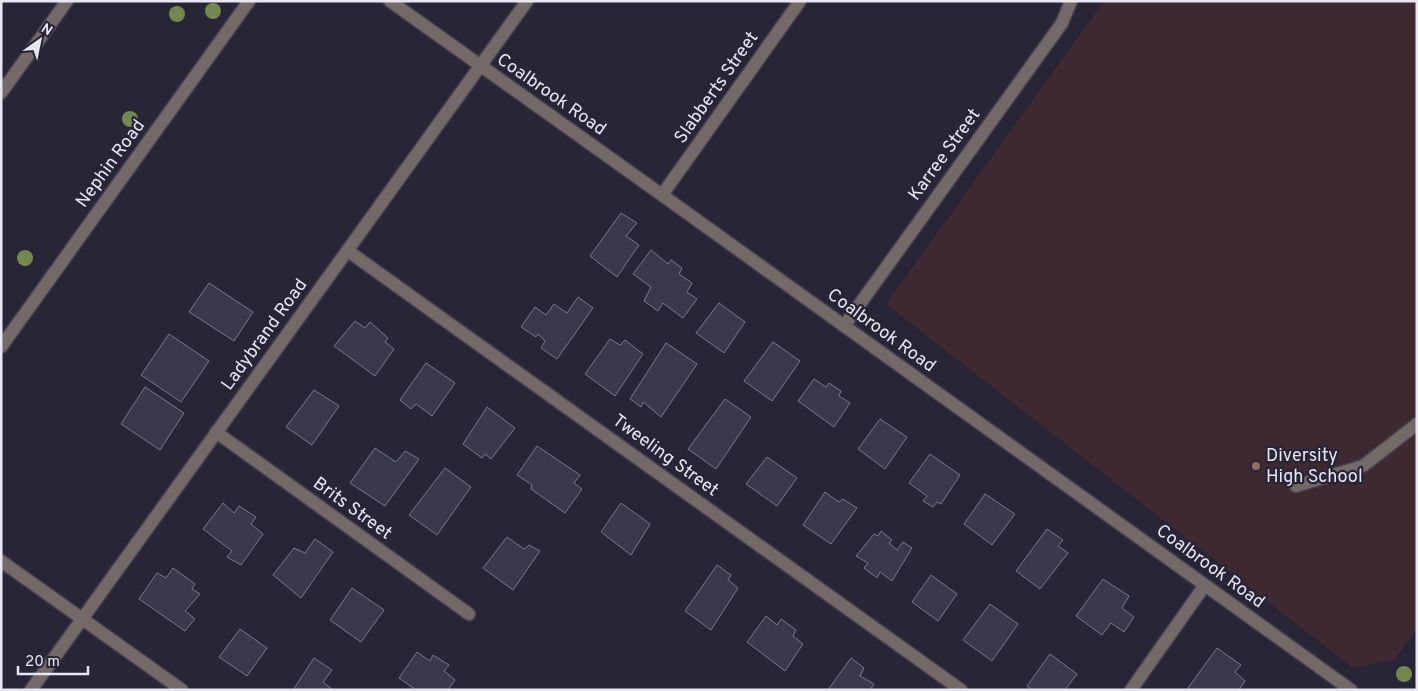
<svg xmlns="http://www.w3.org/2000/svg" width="1418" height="691" viewBox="0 0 1418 691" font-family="Overpass,sans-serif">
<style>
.education{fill:#3d292f}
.building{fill:#39394b;stroke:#78788c}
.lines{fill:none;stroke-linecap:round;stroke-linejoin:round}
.service-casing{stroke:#434051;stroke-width:15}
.minor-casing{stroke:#434051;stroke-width:15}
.tertiary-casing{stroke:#434051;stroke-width:15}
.service{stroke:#736966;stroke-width:12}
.minor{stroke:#736966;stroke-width:12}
.tertiary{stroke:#736966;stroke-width:12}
.tree{fill:#738850}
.education-dot{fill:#8d6e63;stroke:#282537;stroke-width:2}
.labels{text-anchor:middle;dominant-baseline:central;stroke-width:4.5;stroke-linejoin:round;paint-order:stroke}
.street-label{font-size:18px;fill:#e7e6f1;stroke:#282537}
.poi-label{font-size:18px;fill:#e7e6f1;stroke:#282537;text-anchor:start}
</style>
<rect width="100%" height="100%" fill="#282537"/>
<path class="education" d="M1104 1H1417V629L1395 659 1353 668 886 304Z"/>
<path class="building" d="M621 213 637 223 626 236 639 245 617 277 590 256Z
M651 250 668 264 671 260 682 268 679 274 692 283 687 292 697 299 683 318 663 303 658 311 644 301 651 287 633 274Z
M209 283 253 312 234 341 189 312Z
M578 297 593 308 557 359 541 348 545 341 538 334 536 337 521 327 535 307 546 315 554 304 567 313Z
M719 303 745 322 724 353 696 333Z
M355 321 365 328 370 322 388 338 385 342 394 349 375 376 334 346Z
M169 334 209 361 181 402 141 375Z
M610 339 620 345 625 340 643 354 615 396 585 374Z
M773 342 800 361 772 401 744 381Z
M666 343 697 364 661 417 643 402 641 407 630 399Z
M426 363 455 383 432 416 416 404 411 409 400 400Z
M814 379 826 387 829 383 841 391 839 396 850 403 834 427 798 401Z
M145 387 184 413 160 450 121 424Z
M314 390 339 406 312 445 286 427Z
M725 399 751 417 716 469 688 449Z
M487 407 515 428 491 459 485 454 482 458 463 444Z
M880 419 907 437 885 469 858 449Z
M537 446 580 475 574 483 582 489 565 513 531 489 532 485 517 475Z
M375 448 396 462 405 451 419 459 385 506 350 483Z
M930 454 960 475 941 504 937 502 933 507 923 501 927 496 909 483Z
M767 457 797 478 777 506 746 484Z
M445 468 471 487 437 535 409 515Z
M825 492 839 502 843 499 857 508 831 544 803 525Z
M985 494 1015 514 992 545 964 524Z
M223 503 234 513 239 506 256 517 251 524 263 534 241 565 227 557 232 551 203 529Z
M621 503 650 524 631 555 601 532Z
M1047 529 1063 540 1058 546 1068 553 1040 589 1016 571Z
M881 531 892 540 889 543 897 550 903 542 912 548 892 581 880 572 877 578 864 568 868 563 856 556 874 534 878 536Z
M507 537 524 549 529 545 540 551 513 590 483 568Z
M315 539 333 552 301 598 273 575 294 548 305 553Z
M717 565 731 575 728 580 738 588 711 630 685 611Z
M173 568 195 584 192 589 200 594 185 611 195 619 185 631 139 599 157 573 166 578Z
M931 575 957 594 938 621 912 602Z
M1103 579 1129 596 1122 608 1134 617 1124 632 1111 623 1102 635 1076 616Z
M352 588 384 610 361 642 330 620Z
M990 604 1018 624 992 661 963 640Z
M766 616 777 625 781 619 796 630 793 636 803 644 785 671 747 642Z
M240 629 267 648 247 676 219 657Z
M1217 648 1241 665 1235 672 1245 681 1239 690H1191L1188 688Z
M417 652 430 661 433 655 449 665 444 671 455 680 448 690H416L399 678Z
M1050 654 1077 674 1065 690H1032L1027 686Z
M314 658 332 670 323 682 333 690H293Z
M851 658 864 668 860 676 874 684 870 690H828Z"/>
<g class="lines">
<defs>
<path id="service" d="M1296 486 1363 466 1417 424"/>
<path id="minor" d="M390 1 662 195 1351 690
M1 93 67 1
M662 195 800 1
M348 251 961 690
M844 326 1062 23 1071 1
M216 432 469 614
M1 561 182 690
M31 690 527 1
M1131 690 1205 585"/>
<path id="tertiary" d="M1 347 249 1"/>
</defs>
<use href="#service" class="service-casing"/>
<use href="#minor" class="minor-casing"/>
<use href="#tertiary" class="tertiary-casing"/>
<use href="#service" class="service"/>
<use href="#minor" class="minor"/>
<use href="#tertiary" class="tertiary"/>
</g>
<g class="tree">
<circle cx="213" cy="11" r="8"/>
<circle cx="177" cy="14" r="8"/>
<circle cx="130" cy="119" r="8"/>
<circle cx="25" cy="258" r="8"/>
<circle cx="1404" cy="674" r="8"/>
</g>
<circle class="education-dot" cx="1256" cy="466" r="5"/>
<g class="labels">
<g class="street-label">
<text transform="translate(717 88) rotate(-55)">Slabberts Street</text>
<text transform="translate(551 95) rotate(35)">Coalbrook Road</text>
<text transform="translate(945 155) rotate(-54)">Karree Street</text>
<text transform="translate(111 164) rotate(-54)">Nephin Road</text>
<text transform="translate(881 331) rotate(36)">Coalbrook Road</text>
<text transform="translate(265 335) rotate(-54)">Ladybrand Road</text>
<text transform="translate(665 456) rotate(36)">Tweeling Street</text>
<text transform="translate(352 509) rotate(36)">Brits Street</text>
<text transform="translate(1210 567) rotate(36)">Coalbrook Road</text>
</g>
<g class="poi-label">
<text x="1266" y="456">Diversity<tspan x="1266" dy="21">High School</tspan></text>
</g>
</g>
<rect width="1418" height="691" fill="none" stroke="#e7e6f1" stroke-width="5"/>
<g transform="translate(40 40) rotate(33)" stroke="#282537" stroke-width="4" paint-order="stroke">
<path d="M0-4L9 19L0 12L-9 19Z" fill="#e7e6f1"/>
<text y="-8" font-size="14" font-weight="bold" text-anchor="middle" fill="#e7e6f1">N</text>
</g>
<path d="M18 666v8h70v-8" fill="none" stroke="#e7e6f1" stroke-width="2.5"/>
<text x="25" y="666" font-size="15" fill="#e7e6f1" stroke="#282537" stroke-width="4" paint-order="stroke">20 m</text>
</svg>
